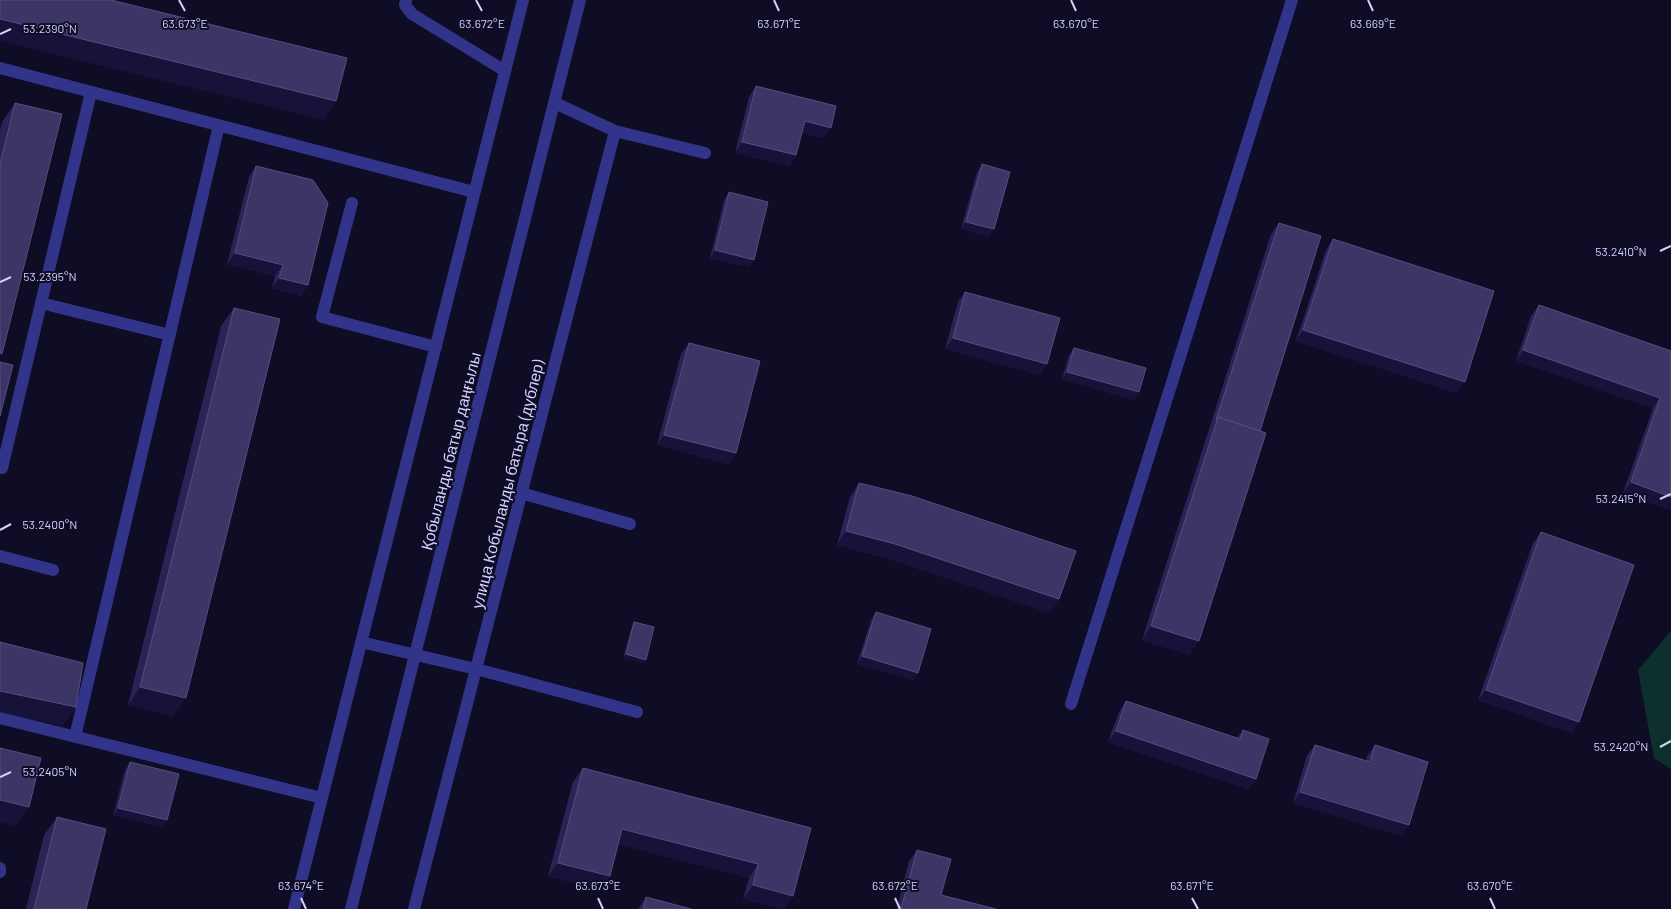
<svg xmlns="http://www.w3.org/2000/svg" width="1671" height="909" viewBox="0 0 1671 909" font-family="Barlow,sans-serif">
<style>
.green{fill:#0e302d}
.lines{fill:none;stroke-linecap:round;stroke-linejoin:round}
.minor{stroke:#323489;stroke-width:12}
.wall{fill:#2a2355}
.shaded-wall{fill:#17123a}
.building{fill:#3c3667;stroke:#544e7f}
.ticks{fill:none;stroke:#d3d0ff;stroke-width:2}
.labels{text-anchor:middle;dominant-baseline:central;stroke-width:4;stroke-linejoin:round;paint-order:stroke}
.street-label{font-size:16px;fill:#d3d0ff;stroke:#0f0c25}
.ticks-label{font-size:12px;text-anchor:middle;fill:#d3d0ff;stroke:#0f0c25;stroke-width:4;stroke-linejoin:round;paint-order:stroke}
</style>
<rect width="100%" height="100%" fill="#0f0c25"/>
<path class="green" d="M1671 631V769L1654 758 1638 670Z"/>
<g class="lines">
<path class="minor" d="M406 0 405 5 412 14 505 71
M0 68 474 192
M615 131 705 153
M352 203 322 317 436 347
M41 303 170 335
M0 467 2 468 91 92
M521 493 630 524
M0 556 53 570
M361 642 476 669 637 712
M1071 704 1292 0
M0 718 322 798
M75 737 219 125
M0 868V872
M294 909 523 0
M351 909 580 0
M414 909 615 131 555 103"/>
</g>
<path class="wall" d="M756 86 831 128 823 138 802 133 796 155 789 166 735 153 749 97Z
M15 103 0 357V130L2 122Z
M982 164 989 237 961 229 977 172Z
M256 166 308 285 301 296 272 288 275 276 227 264 249 177Z
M729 192 749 267 710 258 724 200Z
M1279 223 1260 431 1189 655 1142 640 1271 234Z
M1333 239 1457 393 1296 341 1326 250Z
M965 292 1047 364 1040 375 945 349 958 302Z
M1539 305 1671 351V510L1623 493 1653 408 1516 361 1531 316Z
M234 308 173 716 128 705 221 326Z
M689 343 736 453 728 464 657 445 681 354Z
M1074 348 1134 400 1062 379 1069 355Z
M859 483 1059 599 1050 613 886 558 837 545 850 497Z
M1541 532 1579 722 1572 733 1478 700 1533 543Z
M876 612 918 673 913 680 857 664 871 620Z
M634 622 643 663 623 658 632 626Z
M1126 701 1237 738 1243 730 1256 779 1248 789 1108 742 1119 712Z
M1315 745 1366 760 1367 756 1375 745 1402 836 1293 803 1307 755Z
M130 762 162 827 113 815 125 770Z
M583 768 811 828 793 896 784 909 743 899 749 878 618 844 610 876 600 890 548 876 573 782Z
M57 817 86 909H26L44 835Z
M917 850 941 895 996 909H897L909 861Z
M646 897 691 909H638Z"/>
<path class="shaded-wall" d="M0 19 336 101 323 120 0 41Z
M805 121 831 128 823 138 797 132Z
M742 142 796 155 789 166 735 153Z
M966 222 994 229 989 237 961 229Z
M715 250 754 260 749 267 710 258Z
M235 253 283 265 275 276 227 264Z
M279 278 308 285 301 296 272 288Z
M1303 330 1465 382 1457 393 1296 341Z
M953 338 1047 364 1040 375 945 349Z
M1523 350 1660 398 1653 408 1516 361Z
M1067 372 1139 392 1134 400 1062 379Z
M664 435 736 453 728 464 657 445Z
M1631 482 1671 497V510L1623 493Z
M846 531 895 544 1059 599 1050 613 886 558 837 545Z
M1151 626 1199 641 1189 655 1142 640Z
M626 654 646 660 643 663 623 658Z
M862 656 918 673 913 680 857 664Z
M140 687 186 698 173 716 128 705Z
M1486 690 1579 722 1572 733 1478 700Z
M0 691 76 707 63 726 0 712Z
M1116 731 1256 779 1248 789 1108 742Z
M1300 792 1409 825 1402 836 1293 803Z
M0 800 29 807 16 826 0 822Z
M118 808 167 820 162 827 113 815Z
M622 829 758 864 749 878 612 843Z
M558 863 610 876 600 890 548 876Z
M753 885 793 896 784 909 743 899Z"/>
<path class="building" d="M0 0H111L347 58 336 101 0 19Z
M756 86 836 106 831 128 805 121 796 155 742 142Z
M15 103 62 114 2 354 0 353V164Z
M982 164 1010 172 994 229 966 222Z
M256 166 313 180 328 203 308 285 279 278 283 265 235 253Z
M729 192 768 202 754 260 715 250Z
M1279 223 1321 236 1260 431 1218 417 1216 420Z
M1333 239 1494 291 1465 382 1303 330Z
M965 292 1060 318 1047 364 953 338Z
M1539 305 1671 351V497L1631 482 1660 398 1523 350Z
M234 308 280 319 186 698 140 687Z
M689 343 760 361 736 453 664 435Z
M1074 348 1146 368 1139 392 1067 372Z
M0 362 13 365 0 416Z
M1218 417 1266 433 1199 641 1151 626Z
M859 483 912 496 1076 551 1059 599 895 544 846 531Z
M1541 532 1634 565 1579 722 1486 690Z
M876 612 931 629 918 673 862 656Z
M634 622 654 627 646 660 626 654Z
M0 642 83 663 76 707 0 691Z
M1126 701 1240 739 1243 730 1269 739 1256 779 1116 731Z
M1315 745 1370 762 1375 745 1428 762 1409 825 1300 792Z
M0 748 41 758 29 807 0 800Z
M130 762 179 774 167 820 118 808Z
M583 768 811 828 793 896 753 885 758 864 622 829 610 876 558 863Z
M57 817 106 829 86 909H34Z
M917 850 951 859 941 895 996 909H901Z
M646 897 691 909H643Z"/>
<path class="ticks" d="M179 0 185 11M476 0 482 11M774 0 779 11M1071 0 1076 11M1368 0 1373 11M0 34 11 29M1660 251 1671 246M0 282 11 277M1660 499 1671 494M0 530 11 524M1660 747 1671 741M0 777 11 772M301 898 306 909M598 898 603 909M895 898 900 909M1192 898 1198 909M1490 898 1495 909"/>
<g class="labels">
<g class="street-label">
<text transform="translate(450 451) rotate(-76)">Қобыланды батыр даңғылы</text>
<text transform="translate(507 484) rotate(-76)">улица Кобыланды батыра (дублер)</text>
</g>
</g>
<g class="ticks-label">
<text x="185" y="28">63.673°E</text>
<text x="482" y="28">63.672°E</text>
<text x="779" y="28">63.671°E</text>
<text x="1076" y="28">63.670°E</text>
<text x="1373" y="28">63.669°E</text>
<text x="50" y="33">53.2390°N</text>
<text x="1621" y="256">53.2410°N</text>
<text x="50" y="281">53.2395°N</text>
<text x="1621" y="503">53.2415°N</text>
<text x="50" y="529">53.2400°N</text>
<text x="1621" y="751">53.2420°N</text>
<text x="50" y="776">53.2405°N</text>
<text x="301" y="890">63.674°E</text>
<text x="598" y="890">63.673°E</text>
<text x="895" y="890">63.672°E</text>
<text x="1192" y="890">63.671°E</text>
<text x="1490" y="890">63.670°E</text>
</g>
</svg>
